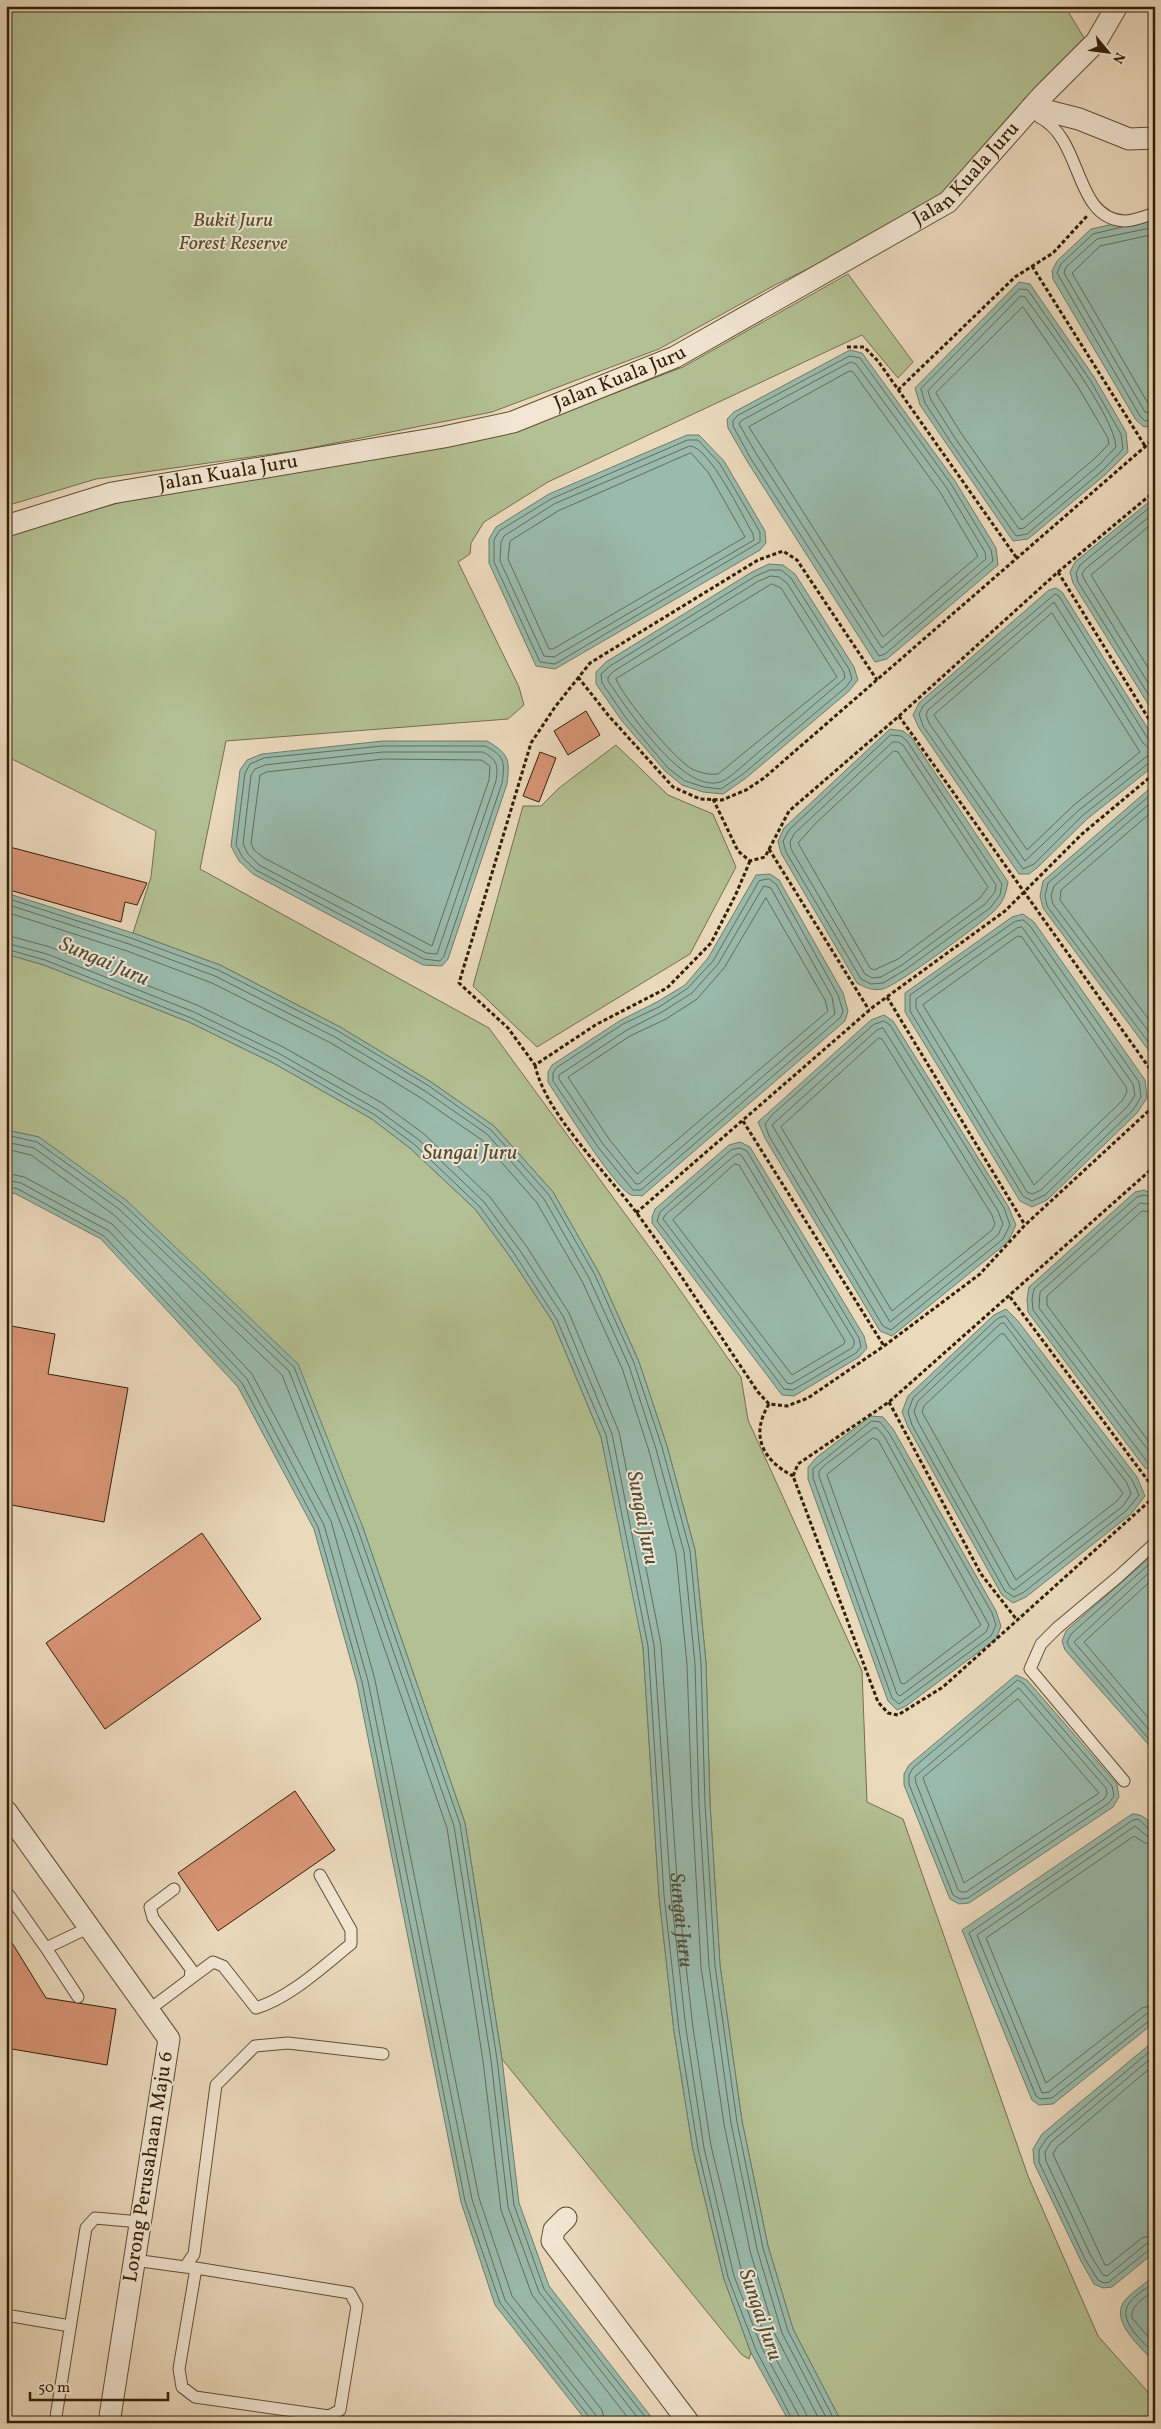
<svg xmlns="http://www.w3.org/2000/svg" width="1161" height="2429" viewBox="0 0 1161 2429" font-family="Vollkorn,serif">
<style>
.green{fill:#b3c093;stroke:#73704b}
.water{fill:#99baac;stroke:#707c68}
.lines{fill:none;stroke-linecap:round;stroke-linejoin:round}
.shore{stroke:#666c58;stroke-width:1}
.building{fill:#d89576;stroke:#331f03}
.service-casing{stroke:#614e31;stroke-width:13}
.minor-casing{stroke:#614e31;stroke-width:23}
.path{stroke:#331f03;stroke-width:3;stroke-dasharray:4 2.5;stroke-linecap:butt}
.service{stroke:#f2e6d3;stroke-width:11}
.minor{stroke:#f2e6d3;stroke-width:21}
.labels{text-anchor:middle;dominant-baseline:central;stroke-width:4;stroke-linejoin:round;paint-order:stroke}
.street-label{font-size:20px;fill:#331f03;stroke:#f2e6d3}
.park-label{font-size:20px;font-style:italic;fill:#594f2e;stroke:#f2e6d3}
.water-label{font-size:21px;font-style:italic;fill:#524e36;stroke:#f2e6d3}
</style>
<rect width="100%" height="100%" fill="#ebd9bc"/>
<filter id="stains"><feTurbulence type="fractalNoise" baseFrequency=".004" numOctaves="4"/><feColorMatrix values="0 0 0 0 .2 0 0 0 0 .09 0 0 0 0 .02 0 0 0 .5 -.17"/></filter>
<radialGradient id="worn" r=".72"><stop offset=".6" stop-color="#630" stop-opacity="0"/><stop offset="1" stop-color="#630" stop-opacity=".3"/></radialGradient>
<path class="green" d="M6 6H1065L1084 38 938 199 878 234 775 285 659 349 492 412 300 450 96 479 6 506Z
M848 274 913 362 898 378 862 335 548 482 484 522 471 543 470 554 458 562 519 687 524 705 508 719 226 741 200 869 489 1028 661 1263 741 1377 748 1420 862 1671 867 1802 903 1819 1028 2176 1098 2336 1155 2400V2423H842L793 2329 768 2246 742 2121 720 1965 710 1804 706 1663 695 1550 667 1446 639 1362 599 1273 553 1192 494 1126 431 1082 340 1027 220 965 133 933 151 877 156 831 6 756V535L118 503 518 430 683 367Z
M616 745 668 795 713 814 736 867 690 954 537 1047 473 986 523 806H541L559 788Z
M6 954 44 965 189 1022 275 1064 372 1119 411 1149 476 1210 511 1258 553 1322 601 1437 624 1546 643 1647 659 1896 674 2031 693 2150 724 2279 751 2353 749 2359 742 2355 502 2059 465 1823 362 1525 39 1137 6 1130Z"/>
<path class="water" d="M1155 215V425L1144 427 1136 420 1053 279 1052 271 1057 261 1091 229Z
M1019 282 1030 284 1094 377 1126 432 1128 452 1106 474 1028 539 1013 541 920 405 915 388Z
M850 350 862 353 955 481 996 548 998 565 887 659 875 662 747 461 728 428 727 419 734 412Z
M687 435H699L724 461 765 531 766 543 760 550 555 669 536 666 489 563V539L496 527 549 494Z
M1155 497V715L1073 583 1070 572 1075 562Z
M769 564 783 565 795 574 854 667 858 680 849 691 746 778 723 794 703 792 682 785 665 771 622 721 596 684V672L606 662 752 572Z
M1056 588 1062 592 1155 740V765L1087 819 1038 867 1029 874H1019L919 728 913 715 919 703 1049 590Z
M890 729 903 731 911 737 1008 882C1006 894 1003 903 993 912 979 925 898 985 883 989 873 991 866 988 857 983L781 853 778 841 784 828Z
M383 741H487C509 754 510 759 507 784L448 959 442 966 423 965 253 874 239 861 231 846 240 770 247 760 262 754Z
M1155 784V1059L1043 908 1040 896 1043 881Z
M770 874 779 880 843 993 848 1011 845 1021 642 1196C639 1195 634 1196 631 1195 614 1187 561 1102 548 1082V1072L552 1065 621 1020 657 1002 685 985 708 958 756 875Z
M6 893 133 933 220 965 340 1027 431 1082 494 1126 553 1192 599 1273 639 1362 667 1446 695 1550 706 1663 710 1804 720 1965 742 2121 768 2246 793 2329 842 2423H790L751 2353 724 2279 693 2150 674 2031 659 1896 643 1647 601 1437 553 1322 511 1258 476 1210 411 1149 372 1119 275 1064 189 1022 44 965 6 954Z
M1023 914 1034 922 1145 1080 1147 1098 1137 1113 1047 1200 1032 1207 1020 1201 905 1012V993L1012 917Z
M884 1015 893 1021 1008 1206 1016 1225 1008 1242 892 1336 880 1331 765 1138 758 1122 871 1020Z
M6 1130 39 1137 126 1200 298 1364 362 1525 465 1823 502 2059 519 2203 549 2286 656 2423H588L495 2305 461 2202 357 1683 314 1529 238 1387 101 1239 16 1194 6 1191Z
M740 1142 750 1147 864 1336 867 1348 859 1357 794 1396 782 1395 652 1223V1217L655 1209 729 1145Z
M1144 1190 1155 1195V1471L1145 1468 1028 1312 1027 1299 1029 1287 1135 1192Z
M1006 1309 1018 1321 1137 1477 1145 1496 1131 1514 1026 1597 1013 1603 1002 1595 908 1427 902 1412 908 1396 994 1315Z
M871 1416 883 1417 893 1429 996 1611 1001 1626 996 1639 906 1706 897 1710 888 1701 808 1479V1467L817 1457Z
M1155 1553V1752L1065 1650 1062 1641 1066 1631Z
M1016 1675 1027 1680 1117 1784 1119 1797 1113 1807 969 1903 959 1904 950 1899 904 1785V1774L909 1765Z
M1132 1814C1143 1814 1148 1820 1155 1828V2022L1053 2104 1039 2105 1032 2100 962 1930Z
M1155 2040V2252L1112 2287 1103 2288 1094 2284 1081 2261 1034 2163 1033 2149 1042 2134Z
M1155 2275V2363C1141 2347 1106 2319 1127 2298 1135 2290 1146 2283 1155 2275Z"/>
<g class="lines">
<g class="shore">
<path d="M1122 227 1093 234 1061 264 1057 273 1140 416 1145 421 1155 420"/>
<path d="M1155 227 1097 239 1066 267 1064 273 1145 412 1155 414"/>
<path d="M1155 234 1100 246 1072 273 1149 405 1155 406"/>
<path d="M1020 289 1028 290 1090 380 1121 434 1123 449 1103 470 1027 534 1016 536 950 441 925 403 921 389Z"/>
<path d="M1021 296 1025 297C1046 327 1114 414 1116 447L1098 466 1024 528 1019 529 955 438 931 400 928 391Z"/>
<path d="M1023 307 1078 387 1108 438 1109 444 1093 460 1022 520 961 433 936 393Z"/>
<path d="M850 356 860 358 951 484 991 550 993 561 885 654 879 656 751 459 733 426V421L737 416Z"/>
<path d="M851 362 856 364 946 487 985 552 986 559 882 648 757 455 739 424 741 421Z"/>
<path d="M850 371 853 372 940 492 978 556 883 637 749 427Z"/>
<path d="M688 440H698L720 464 760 532V542L555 664 540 662 494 562V540L499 531 551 499Z"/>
<path d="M690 446C709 446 743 517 753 534L754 540 554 657 544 656 500 561 501 542 504 536 554 504Z"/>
<path d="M691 453 708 472 745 537 553 649H549L508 559 510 541 558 511Z"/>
<path d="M1155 503 1080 565 1076 573 1078 582 1155 705"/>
<path d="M1155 512 1085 569 1082 574 1084 579 1155 694"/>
<path d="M1155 521 1091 575 1155 679"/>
<path d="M770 570H781L791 578 849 669 852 679 846 687 743 774 721 789 704 787 685 781 668 768 626 718 602 683 601 674 610 666 754 577Z"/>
<path d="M771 576 779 577 787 583 844 672 845 678 739 769C734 773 727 780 720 782 683 794 626 707 608 681V677L614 671 757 582Z"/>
<path d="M772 584 781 588 837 677 718 774C710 775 700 773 692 769 675 760 622 696 616 679Z"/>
<path d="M1052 613 1140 752 1074 805 1027 850 934 715Z"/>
<path d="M891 735 901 736 907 741 1002 884 1000 895 990 908 905 970 883 983 871 984 861 979 786 852 783 841 789 830Z"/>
<path d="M893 742H898L903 745 996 885 995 892 985 904 902 965 881 977 872 978 865 974 791 849 790 842 794 834Z"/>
<path d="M1155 742 1148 739 1059 596 1055 594 923 706 919 714 923 726 1023 869 1034 864 1083 815 1150 762 1155 761"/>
<path d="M383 746H485C505 756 505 762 502 783L444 956 440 961 424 959 256 870 243 858 236 845 245 773 250 764 264 758Z"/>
<path d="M1155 748 1148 747 1143 743 1054 602 928 710 926 715 929 723 1025 861 1079 810 1146 757 1155 755"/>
<path d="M894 751 898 752 988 887 980 898 898 959 874 970 870 968 798 843 816 823Z"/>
<path d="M383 752H483C498 760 498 766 496 781L437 954 426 953 259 865 248 854 243 844 251 775 255 769 265 765Z"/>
<path d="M384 759 481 760 490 766 489 780 432 946 264 858 254 850 251 843 260 775 267 772Z"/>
<path d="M1155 791 1048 883 1045 896 1047 906 1155 1051"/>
<path d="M1155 799 1054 886 1051 896 1053 904 1155 1040"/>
<path d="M1155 809 1061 890 1060 900 1155 1028"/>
<path d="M769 879 776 884 838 995 843 1011 841 1017 641 1190H633L598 1147 553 1081V1073L556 1068 623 1024 659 1007 688 988 713 961 759 881Z"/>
<path d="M764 886 771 888 832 997 835 1014 639 1184H636L603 1144 559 1079V1075L627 1030 662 1012 692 993 718 964Z"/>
<path d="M6 898 131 938 218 970 338 1031 429 1086 491 1130 549 1195 595 1275 634 1363 662 1447 690 1551 701 1663 705 1804 715 1966 737 2122 763 2248 788 2331 836 2423"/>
<path d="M766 898 825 1000 828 1011 637 1174 609 1139 568 1077 630 1036 666 1019 697 999 724 968Z"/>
<path d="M6 904 129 944 215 976 335 1037 425 1091 487 1134 544 1199 589 1278 629 1366 656 1449 684 1552 695 1664 699 1804 709 1966 731 2123 757 2249 782 2333 829 2423"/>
<path d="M6 912 127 951 212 983 331 1043 421 1098 482 1140 537 1203 582 1281 622 1368 649 1451 676 1554 687 1664 692 1804 701 1967 724 2124 750 2251 775 2334 821 2423"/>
<path d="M1023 920 1030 926 1139 1082 1141 1097 1133 1110 1045 1195 1032 1201 1023 1196 910 1011V995L1014 922Z"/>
<path d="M1022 927 1133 1084 1135 1095 1128 1106 1041 1190 1032 1194 1027 1192 916 1008V999L1017 928Z"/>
<path id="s1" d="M6 935 50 947 197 1005 283 1047 382 1103 424 1134 490 1197 527 1247 569 1313 619 1432 661 1644 678 1894 693 2028 711 2146 742 2273 768 2345 806 2413 808 2423"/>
<path d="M1018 936 1022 937 1126 1087 1127 1092 1122 1101 1034 1185 923 1005Z"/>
<path d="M6 943 47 954 194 1012 280 1054 378 1110 419 1140 484 1202 521 1252 563 1316 612 1434 654 1645 671 1895 686 2029 704 2148 734 2276 762 2348 799 2416 800 2423"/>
<path d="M6 949 45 960 191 1018 277 1059 375 1115 415 1145 480 1207 515 1255 557 1320 606 1435 648 1646 664 1895 679 2030 698 2149 728 2277 756 2350 794 2423"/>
<path d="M884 1021 890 1025 1004 1208 1010 1225 1003 1239 891 1330 883 1326 769 1136 765 1124 773 1114 873 1025Z"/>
<path d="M883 1028 998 1211 1003 1224 998 1235 890 1322 772 1125 877 1030Z"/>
<path d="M879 1038 882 1039 992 1215 995 1224 992 1230 892 1311 781 1127Z"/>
<path d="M6 1135 37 1142 123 1204 294 1367 357 1527 460 1824 497 2059 514 2205 544 2289 650 2423"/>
<path d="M6 1142 34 1148 119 1209 289 1371 351 1529 454 1826 491 2060 508 2207 539 2292 642 2423"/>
<path d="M740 1148 747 1151 859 1338 861 1347 856 1353 793 1390 784 1389 657 1221 660 1212 731 1150Z"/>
<path d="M6 1149 31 1155 114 1215 282 1375 344 1532 447 1828 483 2061 501 2210 532 2295 632 2423"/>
<path d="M739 1154 742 1156 854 1340V1345L852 1348 791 1384 787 1383 663 1219 665 1215 734 1156Z"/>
<path d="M735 1164 739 1165 845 1341 844 1344 792 1375 673 1220Z"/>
<path d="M6 1173 24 1177 112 1224 252 1374 331 1521 375 1680 479 2198 512 2296 602 2410 605 2423"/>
<path d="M6 1180 21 1183 109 1231 247 1379 324 1525 368 1681 472 2199 505 2300 595 2414 598 2423"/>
<path d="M6 1186 18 1189 104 1236 242 1383 318 1527 362 1682 465 2201 500 2303 590 2418 592 2423"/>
<path d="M1155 1198 1144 1195 1137 1197 1034 1289 1032 1299 1033 1310 1148 1463 1155 1466"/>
<path d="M1155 1205 1140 1203 1040 1292 1039 1308 1155 1459"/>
<path d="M1155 1212 1142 1211 1047 1296V1305L1155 1450"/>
<path d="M1005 1316 1132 1480 1139 1495 1127 1510 1024 1592 1014 1597 1005 1591 912 1425 908 1412 913 1398 997 1319Z"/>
<path d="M1004 1323 1127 1483 1131 1494 1123 1506 1014 1590 1010 1587 918 1422 914 1411 918 1401 1000 1324Z"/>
<path d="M1001 1334H1004L1123 1493 1117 1501 1016 1580 922 1412 924 1406Z"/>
<path d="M872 1421 880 1422 889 1433 992 1613 996 1625 991 1636 899 1704 892 1698 813 1478V1469Z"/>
<path d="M874 1428H877L884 1436 989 1625 986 1632 900 1696 897 1694 819 1476V1471L825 1465Z"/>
<path d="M873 1438 878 1440 981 1625 904 1684 901 1683 827 1475Z"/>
<path d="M1155 1559 1071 1634 1067 1642 1070 1648 1155 1746"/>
<path d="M1155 1567 1074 1642 1155 1737"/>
<path d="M1155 1577 1084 1642 1155 1726"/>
<path d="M1018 1680 1024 1684 1112 1786 1114 1796 1109 1803 968 1898 960 1899 953 1895 909 1784V1775L913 1768Z"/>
<path d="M1019 1688 1106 1788 1107 1794 1104 1799 966 1892H961L958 1890 916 1783 915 1777Z"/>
<path d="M1018 1699 1099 1793 964 1883 923 1778Z"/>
<path d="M1155 1831 1150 1830 1138 1819 1133 1820 969 1933 1036 2096 1040 2099 1052 2098 1150 2020 1155 2018"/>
<path d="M1155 1838 1147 1836 1135 1826 977 1935 1042 2093 1049 2092 1146 2014 1155 2012"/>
<path d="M1155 1845 1145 1843 1134 1836 986 1938 1046 2083 1142 2008 1155 2005"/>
<path d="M1155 2047 1047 2138 1039 2150V2162L1085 2259 1098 2280 1104 2283 1109 2282 1150 2249 1155 2248"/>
<path d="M1155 2055 1051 2142 1045 2152 1046 2161 1091 2256 1103 2275 1107 2276 1146 2244 1155 2242"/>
<path d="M1155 2064 1057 2147 1053 2154 1105 2265H1108L1142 2238 1155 2235"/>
<path d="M1155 2282C1147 2288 1136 2294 1130 2302 1115 2320 1144 2342 1155 2355"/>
<path d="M1155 2290C1146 2297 1130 2305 1132 2318L1155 2345"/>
</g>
</g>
<path class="building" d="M586 711 600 735 568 755 554 731Z
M540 752 556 758 539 802 523 796Z
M6 846 147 883 137 905 125 902 121 922 6 889Z
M6 1325 55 1334 48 1374 128 1388 104 1522 6 1504Z
M202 1533 261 1619 105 1729 46 1643Z
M295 1791 335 1850 218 1931 178 1873Z
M6 1933 46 1998 116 2009 107 2065 6 2048Z"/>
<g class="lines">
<defs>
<path id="service" d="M1039 117C1084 139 1073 219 1125 221 1134 221 1146 216 1155 213
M1124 1781 1030 1669 1041 1644 1057 1628 1118 1577 1155 1543
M6 1891 46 1948 90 1927
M46 1948 78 1997
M190 1979 213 1962 223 1966 256 2008C291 1997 322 1967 351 1944V1930L320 1875
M150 2009 190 1979 191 1969 153 1918 150 1907 174 1889
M134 2260 185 2267 194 2254 216 2085 255 2046 288 2043 383 2054
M185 2267 196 2268 350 2293 357 2306 340 2410 329 2416 195 2397 182 2387 179 2369 196 2268
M6 2315 70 2326
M55 2423 86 2228 95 2218 140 2222"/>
<g id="minor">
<path d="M1032 107 1079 119 1129 139 1155 138"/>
<path id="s2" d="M6 526 112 493 444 437 513 422 675 357 948 202 1041 97 1096 42 1117 6"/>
<path d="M6 1811 169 2039 109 2423"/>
<path d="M566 2218 554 2230 552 2241 689 2423"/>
</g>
</defs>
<use href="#service" class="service-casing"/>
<use href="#minor" class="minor-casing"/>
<path class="path" d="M1032 266 1145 446
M847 347H864L878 361 1016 557
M898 390 1015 277 1053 253 1087 216
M1058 572 1155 729
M578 677 608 715 673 787 700 799 722 800 746 790 764 778 1155 438
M899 716 1155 1076
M713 799 738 851 750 861 765 857 789 811 899 716 1058 572 1155 491
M769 849 869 1010
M750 861 736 894 711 943 667 988 597 1024 535 1065 508 1028 459 983 531 743 555 707 590 663 758 560 783 551 797 560 877 680
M887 997 1025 1225
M535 1065C545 1113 605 1171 636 1212 679 1270 717 1332 758 1392L769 1404 787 1406 808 1398 884 1346 980 1274 1025 1225 1155 1105
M743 1121 884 1346
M1155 1166 889 1402 798 1464 793 1476 878 1702 888 1713 898 1715 943 1687 1155 1496
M1150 1171 1155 1177
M636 1213 873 1007 1005 911 1082 834 1155 773
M1010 1297 1155 1490
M889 1402 981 1574 1017 1620
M769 1404C750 1435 762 1460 793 1476"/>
<use href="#service" class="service"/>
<use href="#minor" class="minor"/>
</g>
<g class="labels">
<g class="street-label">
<text stroke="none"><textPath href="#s2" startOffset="1039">Jalan Kuala Juru</textPath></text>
<text stroke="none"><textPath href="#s2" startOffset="634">Jalan Kuala Juru</textPath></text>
<text stroke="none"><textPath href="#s2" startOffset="229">Jalan Kuala Juru</textPath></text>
<text transform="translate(149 2167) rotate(-81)">Lorong Perusahaan Maju 6</text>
</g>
<g class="park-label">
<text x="233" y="221">Bukit Juru<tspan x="233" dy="23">Forest Reserve</tspan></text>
</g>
<g class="water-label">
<text transform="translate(104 962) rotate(23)">Sungai Juru</text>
<text x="470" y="1153">Sungai Juru</text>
<text transform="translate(642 1518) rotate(79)">Sungai Juru</text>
<text stroke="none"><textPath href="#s1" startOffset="1319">Sungai Juru</textPath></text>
<text transform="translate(760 2315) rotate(71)">Sungai Juru</text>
</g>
</g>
<rect width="1161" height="2429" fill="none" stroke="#ebd9bc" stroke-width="25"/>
<rect x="8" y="8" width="1146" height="2414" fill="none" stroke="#331f03" stroke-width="2.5"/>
<rect x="12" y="12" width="1136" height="2404" fill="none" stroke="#331f03"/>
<g transform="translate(1108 52) rotate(119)" stroke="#f2e6d3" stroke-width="4" paint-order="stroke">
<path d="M0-4L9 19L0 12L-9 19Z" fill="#331f03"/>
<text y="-8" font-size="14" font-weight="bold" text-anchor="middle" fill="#331f03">N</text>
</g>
<path d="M30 2392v8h138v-8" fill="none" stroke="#331f03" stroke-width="2.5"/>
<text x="38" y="2392" font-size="15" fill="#331f03" stroke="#f2e6d3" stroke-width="4" paint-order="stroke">50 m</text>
<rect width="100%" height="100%" filter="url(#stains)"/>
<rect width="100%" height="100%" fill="url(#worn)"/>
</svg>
